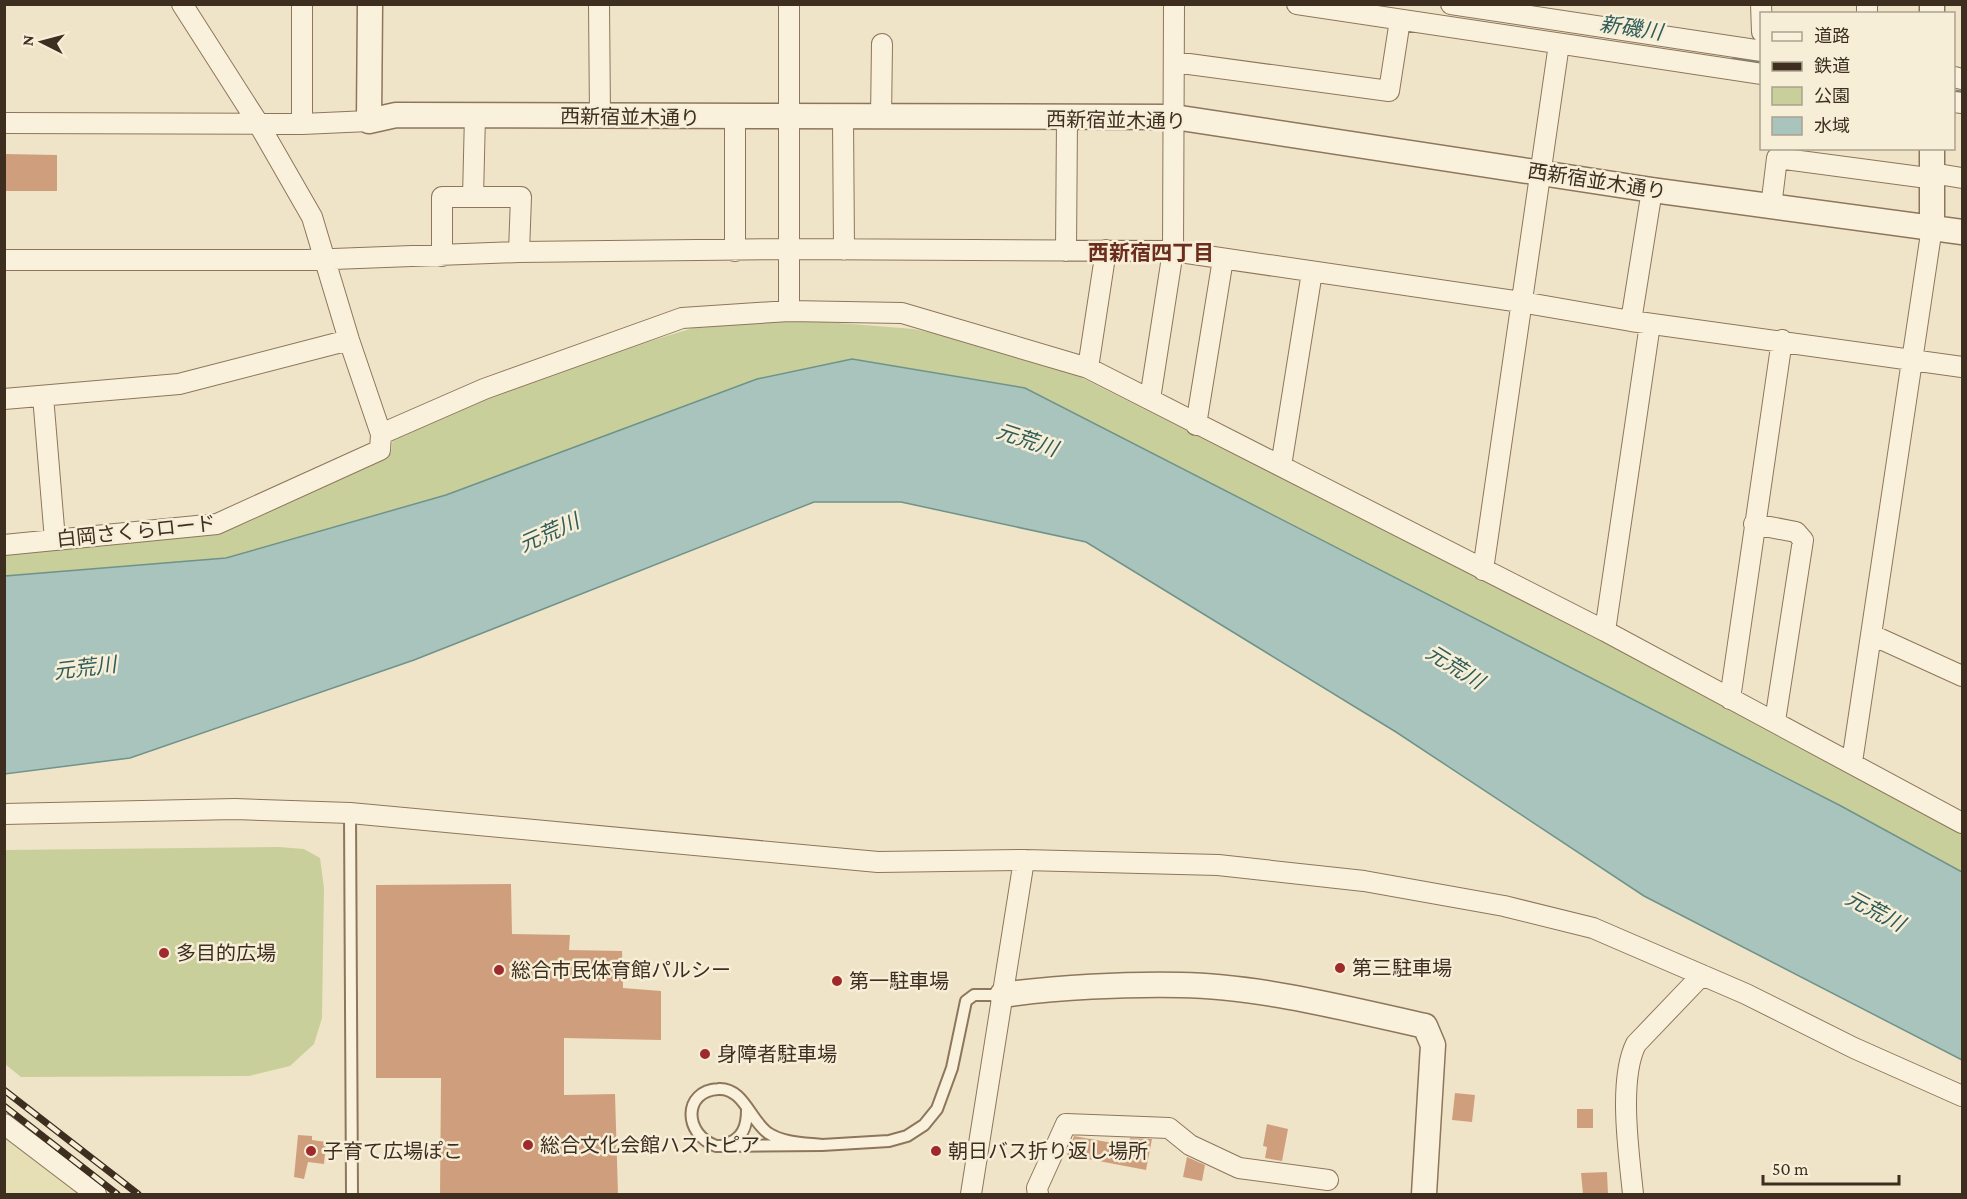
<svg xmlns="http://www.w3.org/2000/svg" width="1967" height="1199" viewBox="0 0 1967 1199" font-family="'Crimson Pro','Noto Sans JP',serif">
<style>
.farmland{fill:#e6deb5}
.green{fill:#c9cf9b}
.water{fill:#a9c4bc;stroke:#6f938a;stroke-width:1.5}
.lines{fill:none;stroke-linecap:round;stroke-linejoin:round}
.stream{stroke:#6f938a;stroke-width:5}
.building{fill:#cf9f7d}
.service-casing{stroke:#8d765c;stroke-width:14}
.minor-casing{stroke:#8d765c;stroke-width:22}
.tertiary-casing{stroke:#8d765c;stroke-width:27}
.service{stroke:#faf1dc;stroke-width:10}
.minor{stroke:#faf1dc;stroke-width:20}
.tertiary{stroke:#faf1dc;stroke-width:24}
.rail-casing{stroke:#3d2e20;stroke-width:7}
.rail{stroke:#f7eed8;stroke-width:4.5;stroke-dasharray:14;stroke-linecap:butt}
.poi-dot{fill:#9e2a2b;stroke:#f7eed8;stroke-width:2}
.labels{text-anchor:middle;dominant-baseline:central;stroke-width:5;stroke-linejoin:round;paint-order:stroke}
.street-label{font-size:20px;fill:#3d2e20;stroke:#f7eed8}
.poi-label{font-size:20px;fill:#3d2e20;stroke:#f7eed8;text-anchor:start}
.water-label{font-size:21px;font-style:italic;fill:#2f5d5a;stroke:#f7eed8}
.neighbourhood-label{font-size:21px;font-weight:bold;fill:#6b2e1e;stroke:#f7eed8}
</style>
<rect width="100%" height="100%" fill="#f0e4c8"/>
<path class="farmland" d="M5 1135 78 1194H5Z"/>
<path class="green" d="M789 319 914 329 1043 358 1962 823V872L1841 806 1025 388 852 359 446 495 226 558 5 576V552L217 534 391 453 393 437 571 365 703 325Z
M279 847 304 849 320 858 324 888 322 1018 314 1044 290 1066 249 1076 21 1077 5 1064V850Z"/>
<path class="water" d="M852 359 1025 388 1841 806 1962 872V1060L1644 896 1396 732 1086 542 901 502H814L414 660 130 758 5 774V576L226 558 446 495 757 379Z"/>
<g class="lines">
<path class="stream" d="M1734 60 1762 64
M1954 92 1962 93"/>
</g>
<path class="building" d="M4 154 57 155V191H4Z
M511 884 512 934 570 935 569 950 622 951 623 988 661 991V1040L564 1038V1095L615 1094 618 1194H440L441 1078H376V885Z
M1455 1093 1475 1095 1472 1122 1452 1120Z
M1577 1109H1593V1128H1577Z
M1267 1124 1288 1129 1282 1161 1265 1158 1267 1147 1263 1146Z
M298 1135 312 1136V1140L326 1142 324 1164 308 1162 304 1179 294 1177Z
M1074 1136 1129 1146 1130 1138 1152 1139 1146 1170 1067 1155Z
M1187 1157 1205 1165 1202 1181 1183 1177Z
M1607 1172 1608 1194H1583L1581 1173Z"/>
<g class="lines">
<defs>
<path id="service" d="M350 813 352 1194
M726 1144C743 1139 747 1126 747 1110
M822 1145C804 1143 783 1143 768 1133 750 1120 743 1087 718 1089 683 1091 683 1134 716 1146L822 1145 889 1141 907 1136 924 1125 937 1109 952 1068 966 1001 974 995H1002"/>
<path id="minor" d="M599 4 600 116
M789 4V311
M1297 4 1762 74
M1451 4 1762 51
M1761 4 1762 32
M1867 14V4
M1174 62 1389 91 1400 20
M1954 77 1962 79
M1954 102 1962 103
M735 118V251
M843 118 844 250
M881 118 882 44
M4 123 302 124 369 121
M302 124V4
M473 197 475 115
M1771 207 1777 158 1920 177 1944 175 1962 178
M1066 251 1067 119
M442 256V197H521L519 252
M4 260H307L519 252 787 249 1173 251 1521 302 1631 321 1962 367
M1631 321 1652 190
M1088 368 1106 250
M43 396 55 540
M4 399 179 384 349 340
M1150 399 1173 251 1174 4
M1196 425 1223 259
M381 434 484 389 682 318 789 311 902 313 1088 368 1605 631 1962 823
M1281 466 1312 272
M1754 524 1796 532 1803 540 1775 721
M4 545 217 524 380 450 381 434 349 340 312 217 258 123 182 4
M1483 570 1559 44
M1605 631 1650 324
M1872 635 1962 676
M1730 699 1782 340
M1852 762 1932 227
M4 814 235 809 350 813 878 862 1024 860 1218 865 1364 881 1504 906 1593 928 1746 994 1854 1048 1962 1096
M4 1124 96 1194
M971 1194 1024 860
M1038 1194 1037 1188 1066 1124 1169 1128 1190 1145 1239 1168 1328 1180
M1633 1194C1629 1154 1618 1080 1636 1044L1702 975"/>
<path id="tertiary" d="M370 4 369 121 396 115 1174 117 1652 190 1962 232
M1932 4V14
M1932 148V227
M1002 995C1057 987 1126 984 1181 985 1258 986 1349 1009 1425 1026L1433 1045 1424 1194"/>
</defs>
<use href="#service" class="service-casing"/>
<use href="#minor" class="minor-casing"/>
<use href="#tertiary" class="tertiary-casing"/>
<use href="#service" class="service"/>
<use href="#minor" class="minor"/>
<use href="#tertiary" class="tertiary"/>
<defs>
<path id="rail" d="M4 1090 138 1194
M4 1106 117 1194"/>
</defs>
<use href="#rail" class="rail-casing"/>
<use href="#rail" class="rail"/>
</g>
<g class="poi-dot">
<circle cx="164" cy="953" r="6"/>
<circle cx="1340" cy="968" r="6"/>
<circle cx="499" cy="970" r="6"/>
<circle cx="837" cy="981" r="6"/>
<circle cx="705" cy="1054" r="6"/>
<circle cx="528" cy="1145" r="6"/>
<circle cx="311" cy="1151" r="6"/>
<circle cx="936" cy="1151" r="6"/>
</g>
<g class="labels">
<g class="street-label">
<text transform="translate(630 117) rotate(1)">西新宿並木通り</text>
<text transform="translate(1116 120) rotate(1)">西新宿並木通り</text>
<text transform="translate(1597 181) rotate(9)">西新宿並木通り</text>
<text transform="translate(136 531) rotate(-6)">白岡さくらロード</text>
</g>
<g class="poi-label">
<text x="176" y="953">多目的広場</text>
<text x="1352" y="968">第三駐車場</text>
<text x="511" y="970">総合市民体育館パルシー</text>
<text x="849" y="981">第一駐車場</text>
<text x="717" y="1054">身障者駐車場</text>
<text x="540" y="1145">総合文化会館ハストピア</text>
<text x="323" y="1151">子育て広場ぽこ</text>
<text x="948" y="1151">朝日バス折り返し場所</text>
</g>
<g class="water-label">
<text transform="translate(1631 28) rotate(8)">新磯川</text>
<text transform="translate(1027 440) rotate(18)">元荒川</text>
<text transform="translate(549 533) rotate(-24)">元荒川</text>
<text transform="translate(1455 667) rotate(32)">元荒川</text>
<text transform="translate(85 668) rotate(-7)">元荒川</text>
<text transform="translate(1875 911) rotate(28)">元荒川</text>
</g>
<g class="neighbourhood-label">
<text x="1151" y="253">西新宿四丁目</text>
</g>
</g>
<rect width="1967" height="1199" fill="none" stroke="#3d2e20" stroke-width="12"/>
<rect x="1760" y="12" width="195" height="138" fill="#f7eed8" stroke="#ada18e" stroke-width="1.5"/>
<rect x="1772" y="32" width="30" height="9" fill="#faf1dc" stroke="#ada18e" stroke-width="1.5"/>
<text x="1814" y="42" font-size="18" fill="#3d2e20">道路</text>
<rect x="1772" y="62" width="30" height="9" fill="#3d2e20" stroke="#ada18e" stroke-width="1.5"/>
<text x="1814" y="72" font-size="18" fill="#3d2e20">鉄道</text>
<rect x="1772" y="87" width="30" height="18" fill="#c9cf9b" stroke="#ada18e" stroke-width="1.5"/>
<text x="1814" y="102" font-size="18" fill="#3d2e20">公園</text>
<rect x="1772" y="117" width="30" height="18" fill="#a9c4bc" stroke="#ada18e" stroke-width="1.5"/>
<text x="1814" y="132" font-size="18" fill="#3d2e20">水域</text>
<g transform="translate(42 42) rotate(276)" stroke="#f7eed8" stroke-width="4.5" paint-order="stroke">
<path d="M0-4.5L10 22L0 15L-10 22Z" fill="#3d2e20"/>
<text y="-9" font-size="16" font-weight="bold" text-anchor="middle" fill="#3d2e20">N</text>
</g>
<path d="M1763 1175v9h136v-9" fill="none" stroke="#3d2e20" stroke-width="3"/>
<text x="1772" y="1175" font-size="18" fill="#3d2e20" stroke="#f7eed8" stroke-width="4.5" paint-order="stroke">50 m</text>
</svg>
